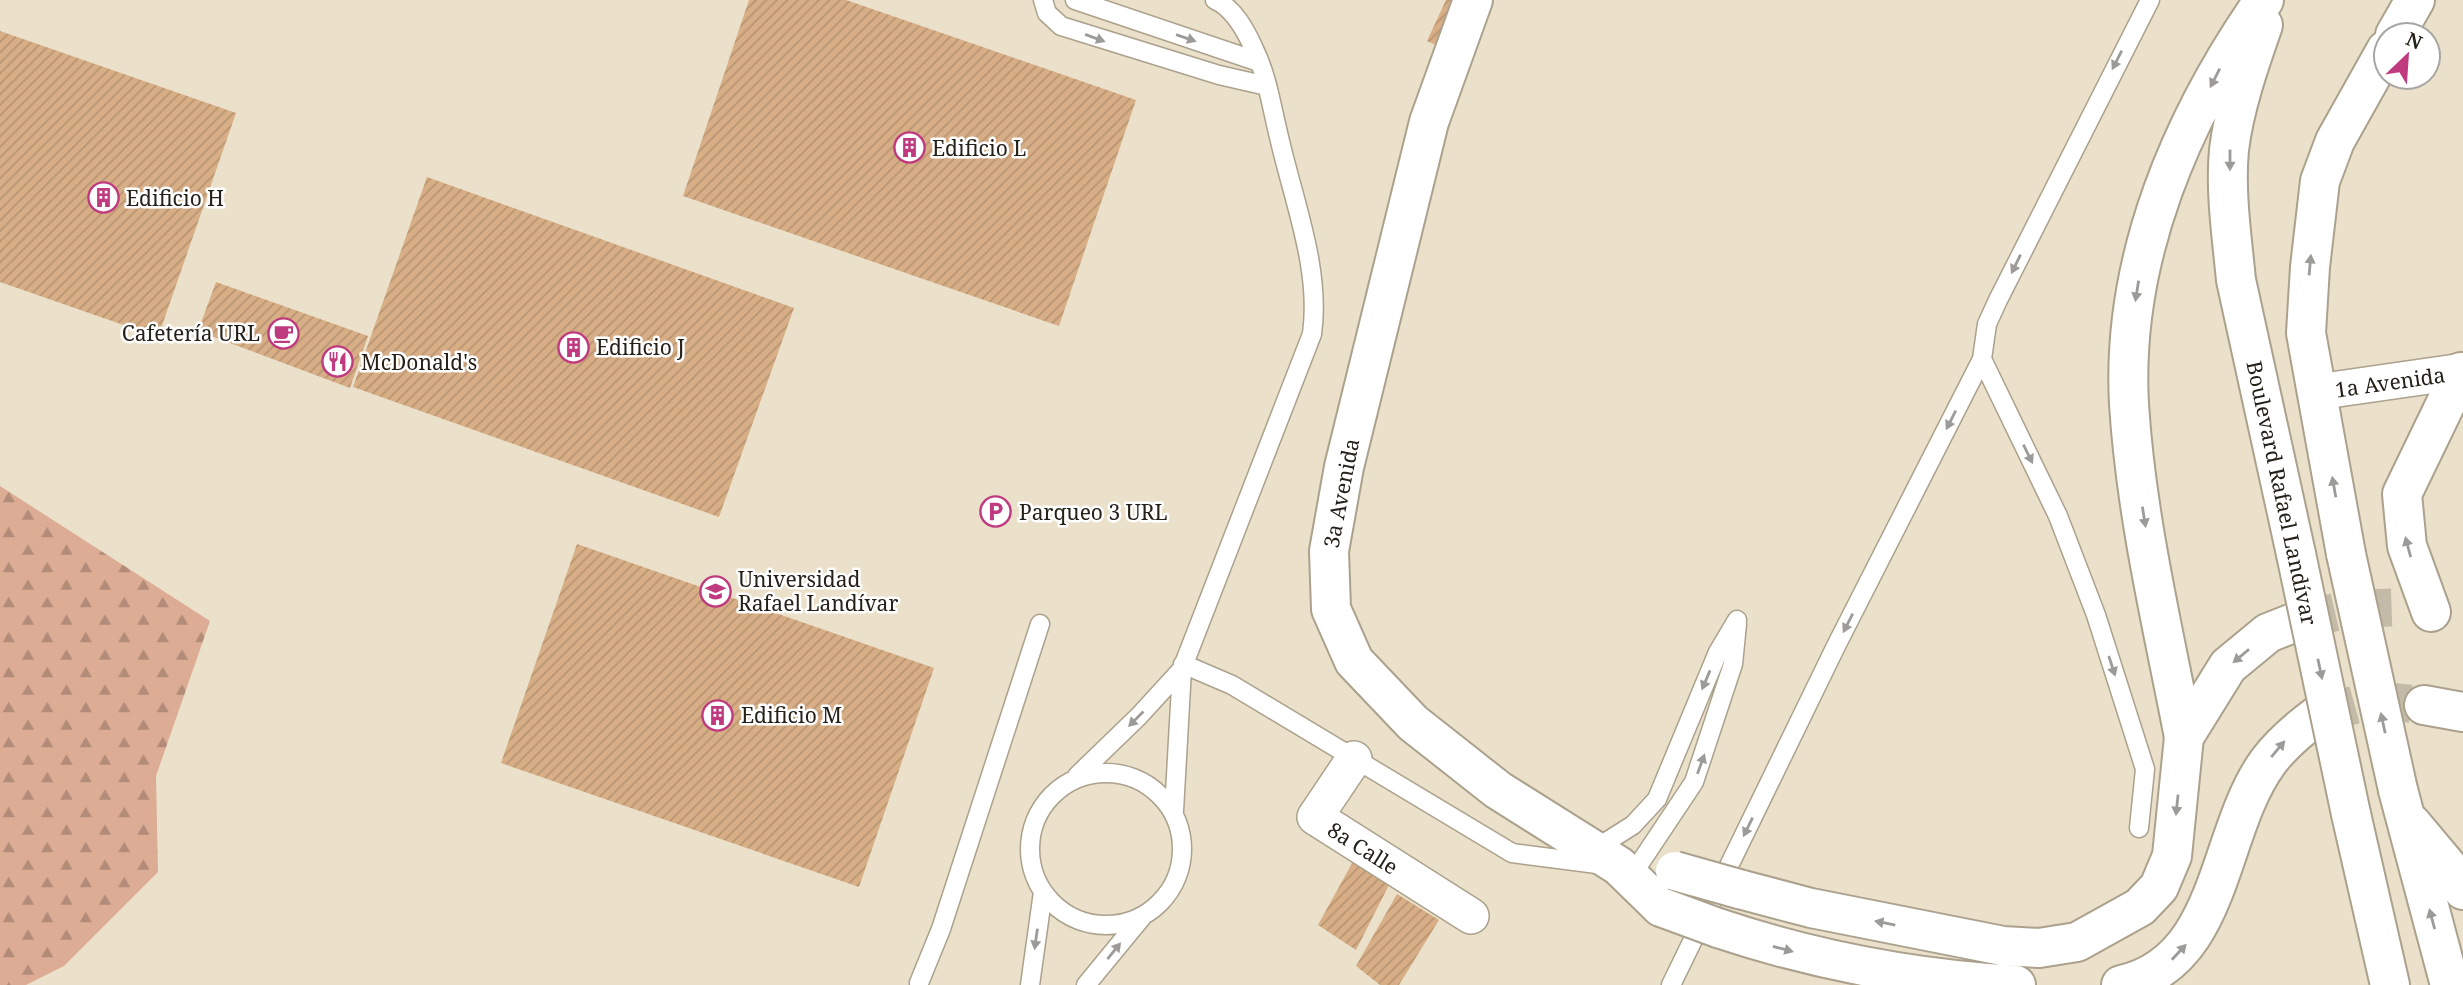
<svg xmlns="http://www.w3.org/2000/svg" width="2463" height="985" viewBox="0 0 2463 985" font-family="'Noto Serif',serif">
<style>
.forest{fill:url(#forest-firs)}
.building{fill:url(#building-hatch)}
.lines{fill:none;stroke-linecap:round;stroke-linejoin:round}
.tertiary-tunnel{stroke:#c3baa7;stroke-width:38;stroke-dasharray:38 19;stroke-linecap:butt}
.service-casing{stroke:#aba18c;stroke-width:21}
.minor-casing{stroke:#aba18c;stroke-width:38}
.tertiary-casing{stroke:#aba18c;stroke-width:42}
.secondary-casing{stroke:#aba18c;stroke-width:42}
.service{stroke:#fff;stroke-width:18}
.minor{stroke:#fff;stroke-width:35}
.tertiary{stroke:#fff;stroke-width:38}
.secondary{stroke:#fff;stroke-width:38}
.tertiary-bridge-casing{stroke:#aba18c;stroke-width:42;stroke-linecap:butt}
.secondary-bridge-casing{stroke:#aba18c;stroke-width:42;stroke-linecap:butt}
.tertiary-bridge{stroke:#fff;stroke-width:38}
.secondary-bridge{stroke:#fff;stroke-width:38}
.oneway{fill:#9d9b98}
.labels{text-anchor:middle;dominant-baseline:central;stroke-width:5;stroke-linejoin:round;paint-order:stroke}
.poi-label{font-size:21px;fill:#252119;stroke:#fff;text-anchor:start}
.street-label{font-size:21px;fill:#252119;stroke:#fff}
</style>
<defs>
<pattern id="forest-firs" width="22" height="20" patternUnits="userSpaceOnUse" patternTransform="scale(1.75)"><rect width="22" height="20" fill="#dcac94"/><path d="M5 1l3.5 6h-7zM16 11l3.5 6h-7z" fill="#b28c78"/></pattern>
<pattern id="building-hatch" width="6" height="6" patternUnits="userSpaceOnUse" patternTransform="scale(1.75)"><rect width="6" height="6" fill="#d7ae85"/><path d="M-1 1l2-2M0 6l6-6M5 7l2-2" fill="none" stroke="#b89572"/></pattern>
</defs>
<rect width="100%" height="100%" fill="#ebe0ca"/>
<path class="forest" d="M0 486 210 621 156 776 158 872 64 966 26 985H0Z"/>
<path class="building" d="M749 0H846L1136 100 1059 326 683 196Z
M1446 0H1467L1444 49 1427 41Z
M0 31 236 113 158 337 0 282Z
M427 177 794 308 719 517 353 387Z
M216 282 368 336 350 388 198 331Z
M577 544 934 668 859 887 501 763Z
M1356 856 1392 879 1356 950 1318 925Z
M1397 894 1439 920 1399 985H1380L1356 966Z"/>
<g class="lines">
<path class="tertiary-tunnel" d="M2298 621 2349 609 2409 607
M2318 715 2372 700 2424 705"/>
<defs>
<path id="service" d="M1043 0 1047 13 1061 26 1219 75 1267 86
M1075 0 1259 62
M1183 664 1232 685 1512 853 1597 864
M1030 849a76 76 0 1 1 152 0a76 76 0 1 1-152 0Z
M1077 776 1139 716 1182 669
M1174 811 1182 669 1312 334C1321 270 1294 202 1280 141 1272 110 1268 77 1254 49 1246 31 1234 8 1215 0
M2139 828 2145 769 2096 615 2058 516 1982 359 1987 324 1998 300 2150 0
M1595 849 1633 825 1657 799 1718 652 1737 620
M1640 863 1694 782 1733 664 1737 624
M919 983 941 929 1040 624
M1030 985 1043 892
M1086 985 1142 917
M1671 985 1836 646 1982 359"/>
<path id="minor" d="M2317 392 2463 371
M1354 759 1315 817 1471 916"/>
<path id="tertiary" d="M1473 0 1429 122 1344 467 1329 551 1331 609 1354 661 1413 723 1498 790 1619 866 1661 907
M2431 612 2407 546 2402 494 2461 372
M2424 705 2463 712
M1739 889 1811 908 2003 946 2039 948 2077 942 2140 907 2159 887 2172 856 2184 737 2228 666 2268 633 2298 621
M1718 928C1814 960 1915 979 2016 985
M2121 985C2224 963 2216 833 2268 762 2282 743 2299 729 2318 715"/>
<path id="secondary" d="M2263 25C2249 65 2234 108 2229 150 2225 192 2232 238 2236 280L2296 554
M2395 35 2415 0
M2346 554 2306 333 2310 267 2320 181 2335 141 2386 50
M2184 737C2163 628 2136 516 2129 404 2121 258 2182 117 2264 0
M2398 790 2450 985
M2351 814 2390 985
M2411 823 2458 879 2463 890"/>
</defs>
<use href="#service" class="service-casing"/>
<use href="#minor" class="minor-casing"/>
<use href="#tertiary" class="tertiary-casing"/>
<use href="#secondary" class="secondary-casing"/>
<use href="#service" class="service"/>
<use href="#minor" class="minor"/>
<use href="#tertiary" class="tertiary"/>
<use href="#secondary" class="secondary"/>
<defs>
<path id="tertiary-bridge" d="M1675 871 1739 889
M1661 907 1718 928"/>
<path id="secondary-bridge" d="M2296 554 2351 814
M2346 554 2398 790"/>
</defs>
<use href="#tertiary-bridge" class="tertiary-bridge-casing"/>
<use href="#secondary-bridge" class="secondary-bridge-casing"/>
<use href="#tertiary-bridge" class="tertiary-bridge"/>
<use href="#secondary-bridge" class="secondary-bridge"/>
</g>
<defs><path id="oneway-solid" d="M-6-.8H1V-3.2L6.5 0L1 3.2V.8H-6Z" transform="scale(1.75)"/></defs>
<g class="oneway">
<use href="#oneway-solid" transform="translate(1095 38) rotate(20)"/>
<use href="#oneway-solid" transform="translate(1186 38) rotate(19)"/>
<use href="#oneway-solid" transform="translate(2117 60) rotate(117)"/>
<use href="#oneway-solid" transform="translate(2215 78) rotate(117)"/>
<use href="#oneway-solid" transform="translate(2230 160) rotate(90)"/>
<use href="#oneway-solid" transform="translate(2016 264) rotate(116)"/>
<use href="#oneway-solid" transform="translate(2310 265) rotate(-85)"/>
<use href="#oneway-solid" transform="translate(2137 291) rotate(99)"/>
<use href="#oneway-solid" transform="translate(1951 420) rotate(117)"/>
<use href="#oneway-solid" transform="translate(2028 454) rotate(64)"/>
<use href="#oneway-solid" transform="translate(2334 487) rotate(-100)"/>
<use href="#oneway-solid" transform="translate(2144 517) rotate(81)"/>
<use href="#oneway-solid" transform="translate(2408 547) rotate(-105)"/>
<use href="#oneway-solid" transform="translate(1848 623) rotate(117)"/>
<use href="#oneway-solid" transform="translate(2241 656) rotate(140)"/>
<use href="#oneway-solid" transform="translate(2112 666) rotate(72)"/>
<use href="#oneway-solid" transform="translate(2320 669) rotate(78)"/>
<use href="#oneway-solid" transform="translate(1706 680) rotate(113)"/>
<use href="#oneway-solid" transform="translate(1136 719) rotate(135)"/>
<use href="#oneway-solid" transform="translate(2383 723) rotate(-102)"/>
<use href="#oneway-solid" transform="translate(2278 749) rotate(-50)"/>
<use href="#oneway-solid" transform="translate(1701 764) rotate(-70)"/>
<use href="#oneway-solid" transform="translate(2177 805) rotate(96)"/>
<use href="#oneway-solid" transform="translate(1748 827) rotate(116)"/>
<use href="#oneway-solid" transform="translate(2432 919) rotate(-105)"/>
<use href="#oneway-solid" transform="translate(1885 923) rotate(-169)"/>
<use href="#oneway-solid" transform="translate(1036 939) rotate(98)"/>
<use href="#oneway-solid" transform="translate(1783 949) rotate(15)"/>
<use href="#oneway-solid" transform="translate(1114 951) rotate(-51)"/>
<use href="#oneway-solid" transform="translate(2179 952) rotate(-47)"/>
</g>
<defs>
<symbol id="building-ring" viewBox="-11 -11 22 22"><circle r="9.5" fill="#fff" stroke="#bf3a7e" stroke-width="1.5"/><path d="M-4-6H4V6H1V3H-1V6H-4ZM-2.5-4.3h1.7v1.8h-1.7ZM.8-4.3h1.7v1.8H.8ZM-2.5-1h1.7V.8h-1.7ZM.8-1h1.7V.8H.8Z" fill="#bf3a7e"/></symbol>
<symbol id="cafe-ring" viewBox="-11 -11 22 22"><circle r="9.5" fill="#fff" stroke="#bf3a7e" stroke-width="1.5"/><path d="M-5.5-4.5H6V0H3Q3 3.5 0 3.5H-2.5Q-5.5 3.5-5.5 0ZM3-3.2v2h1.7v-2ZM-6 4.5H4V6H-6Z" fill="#bf3a7e"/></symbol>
<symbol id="restaurant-ring" viewBox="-11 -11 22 22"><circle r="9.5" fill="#fff" stroke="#bf3a7e" stroke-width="1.5"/><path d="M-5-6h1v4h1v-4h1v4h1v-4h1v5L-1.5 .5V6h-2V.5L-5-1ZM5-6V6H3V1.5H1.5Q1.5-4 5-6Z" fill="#bf3a7e"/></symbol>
<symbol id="parking-ring" viewBox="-11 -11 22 22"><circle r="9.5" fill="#fff" stroke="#bf3a7e" stroke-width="1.5"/><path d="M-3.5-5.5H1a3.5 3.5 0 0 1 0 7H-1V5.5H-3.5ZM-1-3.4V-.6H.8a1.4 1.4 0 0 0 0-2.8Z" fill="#bf3a7e"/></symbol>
<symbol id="university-ring" viewBox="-11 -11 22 22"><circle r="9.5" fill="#fff" stroke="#bf3a7e" stroke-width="1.5"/><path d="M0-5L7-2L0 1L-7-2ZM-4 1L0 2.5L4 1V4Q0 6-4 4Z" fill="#bf3a7e"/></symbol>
</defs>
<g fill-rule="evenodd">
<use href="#building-ring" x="892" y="130" width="35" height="35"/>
<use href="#building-ring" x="86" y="180" width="35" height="35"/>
<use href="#cafe-ring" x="266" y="316" width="35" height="35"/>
<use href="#building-ring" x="556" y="330" width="35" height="35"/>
<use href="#restaurant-ring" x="320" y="344" width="35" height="35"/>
<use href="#parking-ring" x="978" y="494" width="35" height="35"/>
<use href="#university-ring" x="698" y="574" width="35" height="35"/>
<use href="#building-ring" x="700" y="698" width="35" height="35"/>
</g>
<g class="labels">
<g class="poi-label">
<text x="932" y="148">Edificio L</text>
<text x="126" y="198">Edificio H</text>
<text x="260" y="333" text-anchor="end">Cafetería URL</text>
<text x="596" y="347">Edificio J</text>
<text x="361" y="362">McDonald's</text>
<text x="1019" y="512">Parqueo 3 URL</text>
<text x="738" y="579">Universidad<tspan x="738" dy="24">Rafael Landívar</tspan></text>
<text x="741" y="715">Edificio M</text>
</g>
<g class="street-label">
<text transform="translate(2390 382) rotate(-8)">1a Avenida</text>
<text transform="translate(1341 493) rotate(-79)">3a Avenida</text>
<text transform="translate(2282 493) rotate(78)">Boulevard Rafael Landívar</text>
<text transform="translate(1363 848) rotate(32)">8a Calle</text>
</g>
</g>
<g transform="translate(2407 56) rotate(25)"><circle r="33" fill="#ffffff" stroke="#a8a6a3" stroke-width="2"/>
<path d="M0-5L12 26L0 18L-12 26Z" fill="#bf3a7e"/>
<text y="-10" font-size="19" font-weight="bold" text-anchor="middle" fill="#252119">N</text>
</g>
</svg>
